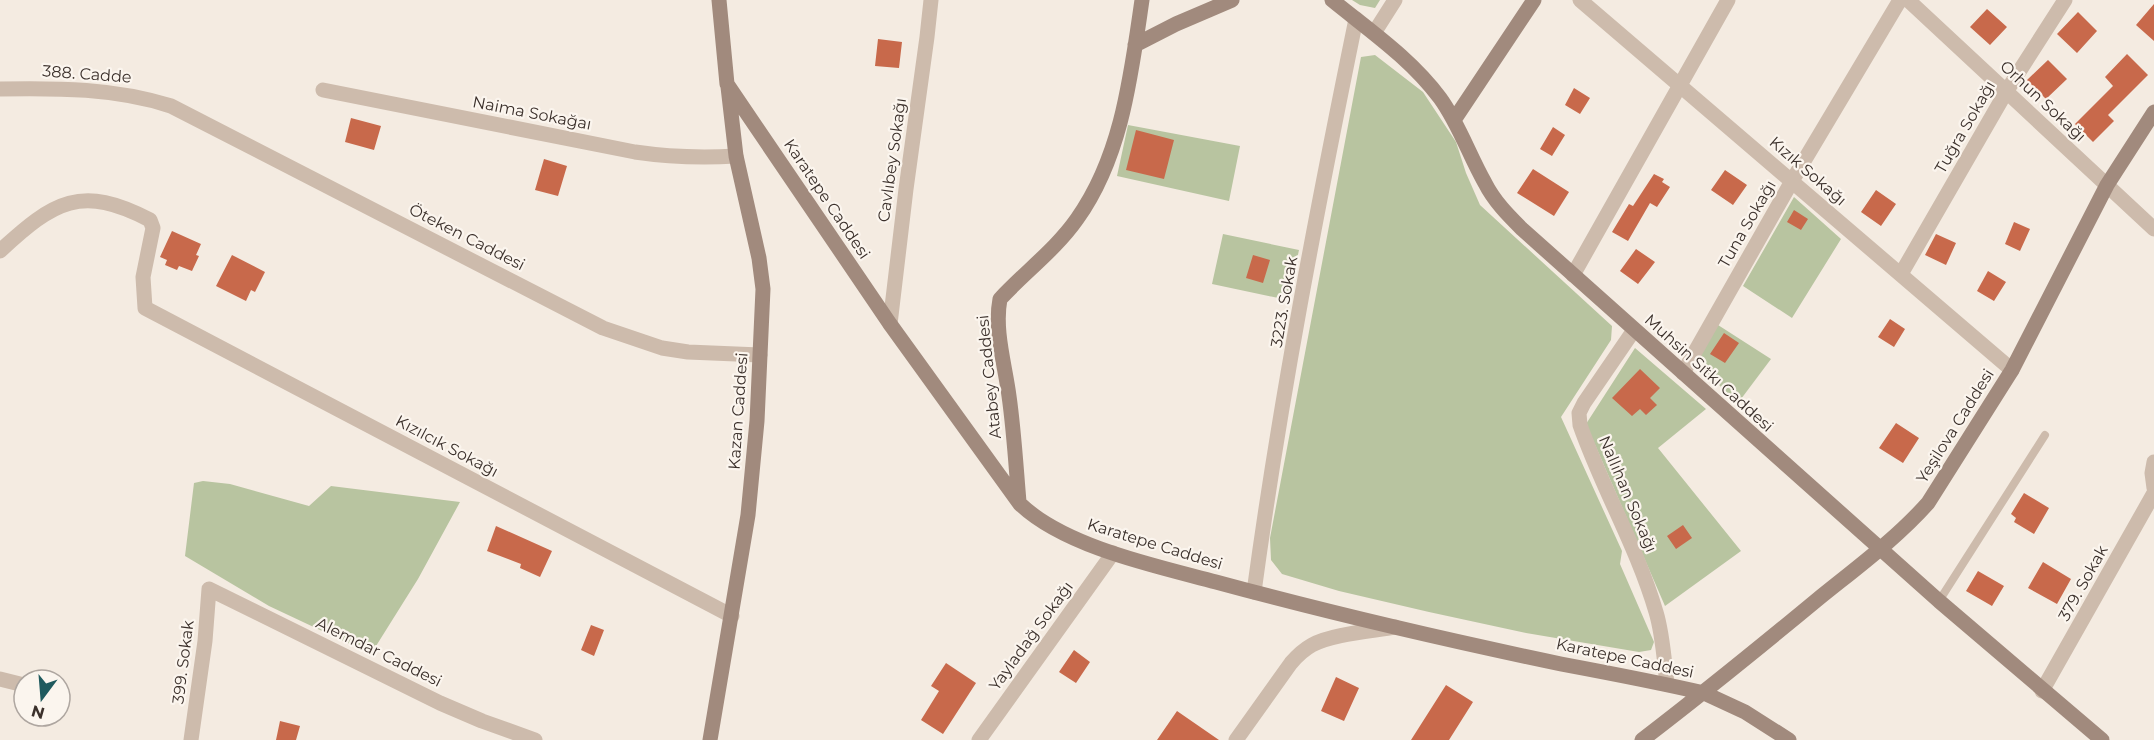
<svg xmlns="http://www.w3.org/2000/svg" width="2154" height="740" viewBox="0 0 2154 740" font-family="Montserrat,sans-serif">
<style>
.green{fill:#b8c4a0}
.building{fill:#c8694b}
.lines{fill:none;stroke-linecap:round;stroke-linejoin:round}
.lane{stroke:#cdbbac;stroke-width:8}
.street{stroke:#cdbbac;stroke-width:15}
.secondary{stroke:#a18a7d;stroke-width:15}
.labels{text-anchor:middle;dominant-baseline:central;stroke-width:4.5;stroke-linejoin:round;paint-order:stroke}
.street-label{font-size:16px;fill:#3b302b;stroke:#fbf5ee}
</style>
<rect width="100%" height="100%" fill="#f4ebe1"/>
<path class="green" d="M1352 0H1380L1375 8 1360 5Z
M1375 55 1423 92 1456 142 1466 173 1480 205 1612 326 1611 340 1561 417 1622 551 1620 564 1654 642 1651 650 1639 652 1526 633 1429 612 1339 591 1282 574 1271 560 1270 538 1361 57Z
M1128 125 1240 146 1229 201 1117 176Z
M1794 197 1841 239 1792 318 1743 286Z
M1223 234 1299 250 1288 300 1212 284Z
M1718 325 1771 359 1738 403 1698 365V358Z
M1635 348 1706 409 1658 448 1741 551 1665 606 1586 424Z
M203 481 230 484 309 506 331 486 460 502 418 579 371 654 269 606 185 556 194 483Z"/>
<path class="building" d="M2154 4V41L2136 25Z
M1987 9 2007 27 1990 45 1970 27Z
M2078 12 2097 31 2077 53 2057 34Z
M878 39 902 42 899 68 875 66Z
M2127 54 2148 75 2108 115 2114 121 2093 142 2075 124 2113 86 2105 77Z
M2048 60 2067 79 2046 99 2027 80Z
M1574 88 1590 98 1580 114 1565 105Z
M351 118 381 126 374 150 345 142Z
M1553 127 1565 135 1552 156 1540 149Z
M1136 130 1174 140 1164 179 1126 170Z
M544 159 567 166 558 196 535 190Z
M1533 169 1569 192 1554 216 1517 193Z
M1725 170 1747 185 1733 205 1711 190Z
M1654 174 1664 179 1662 182 1670 187 1657 207 1650 203 1628 241 1612 232 1629 204 1633 206Z
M1876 190 1896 204 1881 226 1861 212Z
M1794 210 1808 219 1801 230 1787 222Z
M2014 222 2030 229 2020 251 2005 244Z
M172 231 201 244 196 255 199 256 192 271 179 266 177 270 165 265 167 260 160 257Z
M1936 234 1956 243 1946 265 1925 255Z
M1636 249 1655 262 1638 284 1620 271Z
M232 255 265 272 255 292 251 290 246 301 216 286Z
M1253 255 1270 260 1263 283 1246 278Z
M1988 271 2006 282 1994 301 1977 291Z
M1890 319 1905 329 1894 347 1878 337Z
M1724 333 1739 343 1725 363 1710 354Z
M1640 369 1660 388 1650 398 1657 405 1646 415 1640 409 1632 416 1612 398Z
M1896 423 1919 438 1903 463 1879 448Z
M2024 493 2049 508 2034 534 2014 522 2016 518 2011 514Z
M1683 525 1692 538 1676 549 1667 536Z
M496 526 552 551 540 577 520 568 521 564 487 551Z
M2043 562 2071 579 2057 604 2028 588Z
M1978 571 2004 586 1992 606 1966 591Z
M591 625 604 630 594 656 581 650Z
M1074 650 1090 662 1076 683 1059 672Z
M946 663 976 683 943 734 921 720 939 691 931 686Z
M1336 677 1359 688 1344 721 1321 711Z
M1446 685 1473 702 1449 740H1411Z
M1177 711 1219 740H1157Z
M280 721 300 726 296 740H276Z"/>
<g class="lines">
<path class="lane" d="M1939 601 2045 435"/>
<path class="street" d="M1580 0 2012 370
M1908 0 2154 229
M1374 33 1395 0
M0 89C58 88 115 88 171 106L603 328 662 348 688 352 760 355
M323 90 635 152C669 157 701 158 736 156
M0 251C54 201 81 184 150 220L153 228 143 277 145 308 732 616
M1901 274 2006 92 2065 0
M1573 275 1728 0
M890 324 906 189 927 37 931 0
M1634 330 1584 403 1579 413 1580 425C1602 488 1637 547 1656 612 1663 635 1664 660 1667 684
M1683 373 1792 181 1900 0
M2154 462 2152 473 2154 488
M1254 592C1280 400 1317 209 1356 19
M0 679 24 685
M2042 691 2154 493
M191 740 205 641 209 589 440 703 482 721 535 740
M979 740 1113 553
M1236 740 1291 663C1297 656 1303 650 1312 645 1331 634 1373 631 1395 627"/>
<path class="secondary" d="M719 0 727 84 890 324 1020 504C1065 547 1156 566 1216 582 1330 613 1446 640 1561 664 1609 673 1657 682 1704 693L1745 712 1789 740
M1332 0C1370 31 1410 58 1440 98 1459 124 1469 155 1485 183 1494 201 1508 215 1522 229L1939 601 2102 740
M1135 45 1176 24 1232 0
M1454 120 1534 0
M1019 502C1016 467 1014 431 1009 396 1005 365 994 330 1000 299 1025 272 1056 249 1077 219 1122 156 1131 75 1142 0
M710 740 748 515 757 421 763 289 759 258 736 156 728 87
M1642 740C1702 694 1760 647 1818 599 1855 569 1896 539 1928 503L2012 370 2107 185 2154 112"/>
</g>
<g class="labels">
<g class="street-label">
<text transform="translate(87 74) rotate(4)">388. Cadde</text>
<text transform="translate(2043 101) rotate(43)">Orhun Sokağı</text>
<text transform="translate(532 113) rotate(11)">Naima Sokağaı</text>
<text transform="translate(1965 127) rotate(-60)">Tuğra Sokağı</text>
<text transform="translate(892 160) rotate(-82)">Cavlıbey Sokağı</text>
<text transform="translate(1808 171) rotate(41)">Kızık Sokağı</text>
<text transform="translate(827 199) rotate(56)">Karatepe Caddesi</text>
<text transform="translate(1747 224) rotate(-60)">Tuna Sokağı</text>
<text transform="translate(467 237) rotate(27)">Öteken Caddesi</text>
<text transform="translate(1284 302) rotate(-80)">3223. Sokak</text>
<text transform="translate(1709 373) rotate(42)">Muhsin Sıtkı Caddesi</text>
<text transform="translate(989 377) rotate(-96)">Atabey Caddesi</text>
<text transform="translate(738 411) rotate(-86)">Kazan Caddesi</text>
<text transform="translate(1955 426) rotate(-58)">Yeşilova Caddesi</text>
<text transform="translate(447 446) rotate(28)">Kızılcık Sokağı</text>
<text transform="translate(1628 494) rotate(67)">Nallıhan Sokağı</text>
<text transform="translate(1155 544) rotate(17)">Karatepe Caddesi</text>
<text transform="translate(2083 583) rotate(-61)">379. Sokak</text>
<text transform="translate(1031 636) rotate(-54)">Yayladağ Sokağı</text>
<text transform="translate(379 652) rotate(26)">Alemdar Caddesi</text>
<text transform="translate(1625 658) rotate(12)">Karatepe Caddesi</text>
<text transform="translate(183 662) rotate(-83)">399. Sokak</text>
</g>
</g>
<g transform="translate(42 698) rotate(196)"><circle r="28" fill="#fbf5ee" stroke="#aea6a0" stroke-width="1.5"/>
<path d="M0-4.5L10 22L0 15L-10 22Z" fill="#1f5a5e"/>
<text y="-9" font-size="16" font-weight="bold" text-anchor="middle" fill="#3b302b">N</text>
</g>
</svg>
